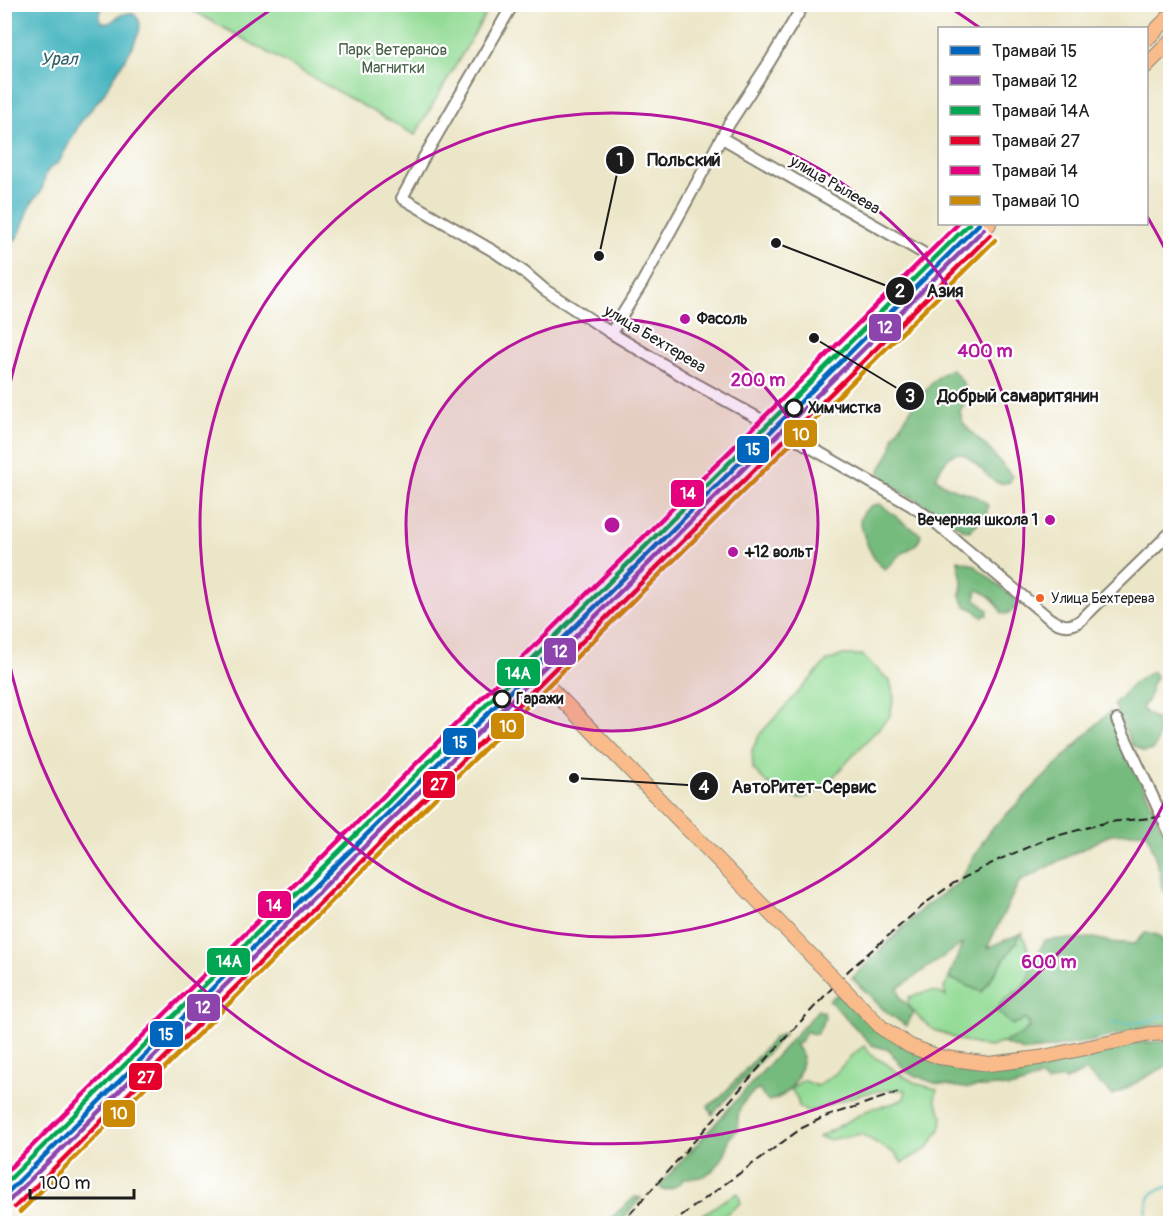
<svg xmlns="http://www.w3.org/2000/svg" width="1175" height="1228" viewBox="0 0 1175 1228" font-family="Pangolin,sans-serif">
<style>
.green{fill:#93db95;stroke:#587c58;stroke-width:1.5}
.forest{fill:#76bb7e;stroke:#496c4d;stroke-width:1.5}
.water{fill:#46b5c0;stroke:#31686e;stroke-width:1.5}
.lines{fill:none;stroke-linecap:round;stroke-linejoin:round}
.stream{stroke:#46b5c0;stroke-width:2}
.minor-casing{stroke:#848172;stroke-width:14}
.major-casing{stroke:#848172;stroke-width:16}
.minor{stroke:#fff;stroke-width:10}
.major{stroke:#fabb8b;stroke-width:14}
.rail{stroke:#1c1c1c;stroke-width:2;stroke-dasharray:9 4.5;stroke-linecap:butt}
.major-bridge-casing{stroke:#848172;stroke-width:16;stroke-linecap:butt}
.major-bridge{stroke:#fabb8b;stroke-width:14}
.tram-1-casing{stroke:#fff;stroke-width:9}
.tram-2-casing{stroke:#fff;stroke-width:9}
.tram-3-casing{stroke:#fff;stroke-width:9}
.tram-4-casing{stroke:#fff;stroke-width:9}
.tram-5-casing{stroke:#fff;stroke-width:9}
.tram-6-casing{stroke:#fff;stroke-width:9}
.tram-1{stroke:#0065bd;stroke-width:4.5}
.tram-2{stroke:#8e44ad;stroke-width:4.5}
.tram-3{stroke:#00a651;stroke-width:4.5}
.tram-4{stroke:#e4002b;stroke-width:4.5}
.tram-5{stroke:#e5007d;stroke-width:4.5}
.tram-6{stroke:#cb8a06;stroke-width:4.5}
.ring{fill:none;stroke:#b5179e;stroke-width:3}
.poi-dot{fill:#b5179e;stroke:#fff;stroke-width:2}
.stop-dot{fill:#fff;stroke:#1c1c1c;stroke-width:3}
.bus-dot{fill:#f26522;stroke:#fff;stroke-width:2}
.labels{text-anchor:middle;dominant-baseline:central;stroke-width:4.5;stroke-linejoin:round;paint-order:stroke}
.bus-label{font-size:14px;fill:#1c1c1c;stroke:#fff;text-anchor:start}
.park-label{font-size:16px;fill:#465f46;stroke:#fff}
.street-label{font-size:16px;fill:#1c1c1c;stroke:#fff}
.poi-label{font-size:16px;font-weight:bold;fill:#1c1c1c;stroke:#fff;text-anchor:start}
.stop-label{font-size:16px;font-weight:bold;fill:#1c1c1c;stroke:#fff;text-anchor:start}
.water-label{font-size:18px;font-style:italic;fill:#2f6166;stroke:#fff}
.centre{fill:#b5179e;stroke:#fff;stroke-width:3}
.ring-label{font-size:18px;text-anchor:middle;font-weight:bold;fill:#b5179e;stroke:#fff;stroke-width:4.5;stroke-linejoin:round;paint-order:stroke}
.leader{fill:none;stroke:#1c1c1c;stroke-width:2}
.callout-dot{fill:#1c1c1c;stroke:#fff;stroke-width:2}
.mark-label{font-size:18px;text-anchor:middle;font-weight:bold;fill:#fff}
.callout-label{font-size:18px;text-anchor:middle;font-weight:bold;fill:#1c1c1c;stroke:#fff;stroke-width:4.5;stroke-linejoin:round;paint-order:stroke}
.line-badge{stroke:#fff;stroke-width:2}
.badge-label{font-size:16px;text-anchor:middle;font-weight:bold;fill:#fff}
</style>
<rect width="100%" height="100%" fill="#fff"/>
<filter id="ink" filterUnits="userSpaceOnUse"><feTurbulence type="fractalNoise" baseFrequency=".0167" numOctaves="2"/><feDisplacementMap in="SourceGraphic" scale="12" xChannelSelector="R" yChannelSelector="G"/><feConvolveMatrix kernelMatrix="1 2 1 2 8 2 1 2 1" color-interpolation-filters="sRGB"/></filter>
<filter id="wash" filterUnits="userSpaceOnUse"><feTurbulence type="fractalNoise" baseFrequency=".008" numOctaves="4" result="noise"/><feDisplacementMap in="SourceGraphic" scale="24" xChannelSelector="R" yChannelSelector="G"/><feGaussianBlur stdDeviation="1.35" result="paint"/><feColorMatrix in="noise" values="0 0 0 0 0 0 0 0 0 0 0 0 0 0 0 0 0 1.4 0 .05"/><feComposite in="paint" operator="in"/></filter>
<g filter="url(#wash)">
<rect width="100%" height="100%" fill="#ece6c8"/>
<path class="green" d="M183 5H491L415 135Z
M843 655H861L890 681 894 697 890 716 822 789 800 799 778 794 753 769 752 750 760 734 826 662Z
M1022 933 1033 963 1028 979 1023 987 1005 999 1026 1019 1028 1027 1023 1034 1002 1043 990 1047 978 1045 960 1040 934 1030 918 1017 908 1004 909 997C924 992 931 988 946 996L944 988 949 978 982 992Z
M864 1046 872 1056 885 1063 901 1075 918 1084 937 1089 935 1099 943 1117 940 1129 928 1148 902 1163 896 1154 861 1134 828 1140 819 1137 870 1109 891 1104 904 1099 906 1090C874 1086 837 1103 807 1112L799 1107 797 1098 791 1089 803 1080 817 1086 836 1073 853 1054Z
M738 1193 741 1203 718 1220 715 1223H691L723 1201Z"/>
<path class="forest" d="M952 369C966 386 974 392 960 411L962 421 969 430 988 448 1012 476 1010 482C1006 483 1003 484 1000 483 994 483 989 477 985 473 962 450 953 443 936 477 949 494 976 489 988 506L986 516 969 531 964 530 915 499 880 481V470L892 448 893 437 918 399 932 383 940 375Z
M880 504C887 509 893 514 900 520 907 526 915 529 921 535 919 546 908 549 900 555 894 559 892 565 885 569 871 561 863 535 860 520 863 511 870 505 880 504Z
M958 560 974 565 1009 594 1019 603 1014 610 1006 614 1002 613C997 602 990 595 979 590L976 592V600L988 610 987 615 982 617 973 609 965 606 960 594C965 580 959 573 958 560Z
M1152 671 1156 676 1155 680 1151 685V692L1147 701 1142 707 1144 712 1156 719C1158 731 1160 740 1153 750L1144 752 1132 745 1121 721 1114 704 1134 683Z
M1110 711 1170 846V899L1162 890 1160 872 1147 832 1111 834 1019 882 987 948 1022 933 982 992 949 978 962 944 898 988 900 997 914 1012 906 1026 884 1010 852 978 925 906 958 883 989 832Z
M1146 932 1160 936 1165 945 1170 946V1023L1155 1025 1092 1041 1038 1050 1024 1051 1002 1043 1023 1034 1031 1026 1026 1019 1012 1025 996 1010 1005 999 1023 987 1028 979 1033 963 1045 940 1095 938 1110 942 1135 944Z
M842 991 878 1028 948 1065 966 1068 982 1069 1026 1067 1136 1043 1170 1041V1064L1113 1095 1085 1071 1065 1081 1061 1078 1047 1083 1040 1077 1024 1084 1009 1088 999 1086 964 1088 934 1083 906 1072 889 1050 872 1045 829 1000Z
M818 1010 824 1012 825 1018 817 1034 810 1033 806 1031 802 1040 795 1044 803 1057C799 1078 792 1096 769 1101L763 1096 759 1089C742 1098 736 1111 738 1130L729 1138C728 1152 718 1169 705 1175 699 1179 692 1178 685 1178 678 1185 673 1190 663 1190L659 1186Z
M785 1033 712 1115 708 1106 719 1099 775 1037Z
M635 1197 641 1198 619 1223H605Z"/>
<path class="water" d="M5 4 105 5C100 10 98 16 102 23H109L121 15 128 13 134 14 139 20 140 26 139 32 132 48 102 96 80 123 59 162 50 168 46 173 42 190 31 204 20 233 15 240 5 246Z"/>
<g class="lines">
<path class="stream" d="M1112 1021C1123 1026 1144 1022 1156 1019L1157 1016H1170
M1149 1224C1145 1216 1146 1201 1152 1194 1155 1190 1165 1188 1170 1186"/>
</g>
</g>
<g filter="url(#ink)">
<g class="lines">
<defs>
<path id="minor" d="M513 4 423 159 402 198 495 252 524 272 545 290 611 333 696 384 767 423
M722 138 932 258
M611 333 642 283 729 124 770 61 804 4
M782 431 912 506 934 521 959 543 1050 619C1061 626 1070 628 1081 620L1170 533
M1117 720 1170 834"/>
<path id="major" d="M1170 4V5
M1146 40 1170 16
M1146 66 1170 42
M531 669 562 700 767 910
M882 1028 910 1046 939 1057 989 1064 1039 1058 1150 1034 1170 1033
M4 1184 290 903 965 224
M4 1204 298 915 989 224"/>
</defs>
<use href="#minor" class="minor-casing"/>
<use href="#major" class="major-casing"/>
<use href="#minor" class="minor"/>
<use href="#major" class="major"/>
<path class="rail" d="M621 1224 789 1034 849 970 927 902 954 883 996 861 1049 838 1108 822 1162 817H1170
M670 1224 802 1128 822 1118 899 1092"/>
<defs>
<path id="major-bridge" d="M767 910 882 1028"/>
</defs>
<use href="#major-bridge" class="major-bridge-casing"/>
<use href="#major-bridge" class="major-bridge"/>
<defs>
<path id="tram-1" d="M4 1196 979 224"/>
<path id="tram-2" d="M9 1201 984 229"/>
<path id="tram-3" d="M4 1185 969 224"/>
<path id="tram-4" d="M15 1207 990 235"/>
<path id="tram-5" d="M4 1174 958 224"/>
<path id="tram-6" d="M20 1212 995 240"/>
</defs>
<use href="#tram-1" class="tram-1-casing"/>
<use href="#tram-2" class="tram-2-casing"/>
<use href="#tram-3" class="tram-3-casing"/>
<use href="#tram-4" class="tram-4-casing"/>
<use href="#tram-5" class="tram-5-casing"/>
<use href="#tram-6" class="tram-6-casing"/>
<use href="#tram-1" class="tram-1"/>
<use href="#tram-2" class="tram-2"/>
<use href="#tram-3" class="tram-3"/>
<use href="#tram-4" class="tram-4"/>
<use href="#tram-5" class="tram-5"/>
<use href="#tram-6" class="tram-6"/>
</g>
</g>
<circle cx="612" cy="525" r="206" fill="#b5179e" fill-opacity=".12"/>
<g class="ring">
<circle cx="612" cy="525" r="206"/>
<circle cx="612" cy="525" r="412"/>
<path d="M1170 791A618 618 0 0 1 5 643M5 407A618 618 0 0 1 275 7M949 7A618 618 0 0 1 980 28M1147 216A618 618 0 0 1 1170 259"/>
</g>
<g class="poi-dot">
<circle cx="685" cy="319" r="6"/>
<circle cx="1050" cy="520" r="6"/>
<circle cx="733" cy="552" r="6"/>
</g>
<g class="stop-dot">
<circle cx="794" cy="408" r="8"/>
<circle cx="502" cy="699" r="8"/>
</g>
<circle class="bus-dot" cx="1040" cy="598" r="5"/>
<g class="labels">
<g class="bus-label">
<text x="1051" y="598">Улица Бехтерева</text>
</g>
<g class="park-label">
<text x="393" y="50">Парк Ветеранов<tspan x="393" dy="18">Магнитки</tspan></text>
</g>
<g class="street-label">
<text transform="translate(835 185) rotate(30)">улица Рылеева</text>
<text transform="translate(655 339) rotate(31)">улица Бехтерева</text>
</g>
<g class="poi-label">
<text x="697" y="319">Фасоль</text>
<text x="1038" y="520" text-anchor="end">Вечерняя школа 1</text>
<text x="745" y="552">+12 вольт</text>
</g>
<g class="stop-label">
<text x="808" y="408">Химчистка</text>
<text x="516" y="699">Гаражи</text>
</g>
<g class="water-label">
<text x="59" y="59">Урал</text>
</g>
</g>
<circle cx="612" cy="525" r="9" class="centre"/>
<g class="ring-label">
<text x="985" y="357">400 m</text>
<text x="758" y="386">200 m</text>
<text x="1049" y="968">600 m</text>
</g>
<path class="leader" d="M599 256L620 160M776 243L900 291M814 338L910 396M574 778L704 786"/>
<g class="callout-dot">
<circle cx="599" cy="256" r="6"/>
<circle cx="776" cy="243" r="6"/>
<circle cx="814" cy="338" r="6"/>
<circle cx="574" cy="778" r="6"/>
<circle cx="620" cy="160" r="15"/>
<circle cx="900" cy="291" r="15"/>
<circle cx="910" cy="396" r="15"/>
<circle cx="704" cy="786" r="15"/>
</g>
<g class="mark-label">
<text x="620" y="166">1</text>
<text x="900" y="297">2</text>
<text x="910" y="402">3</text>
<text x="704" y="793">4</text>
</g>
<g class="callout-label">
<text x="684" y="166">Польский</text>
<text x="945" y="297">Азия</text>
<text x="1018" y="402">Добрый самаритянин</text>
<text x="804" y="793">АвтоРитет-Сервис</text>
</g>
<g class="line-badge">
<rect x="868" y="313" width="34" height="29" rx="6" fill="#8e44ad"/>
<rect x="783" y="419" width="35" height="29" rx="6" fill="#cb8a06"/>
<rect x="736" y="435" width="34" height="29" rx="6" fill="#0065bd"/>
<rect x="670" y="479" width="35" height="29" rx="6" fill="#e5007d"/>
<rect x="543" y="637" width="34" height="29" rx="6" fill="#8e44ad"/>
<rect x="496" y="658" width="45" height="29" rx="6" fill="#00a651"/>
<rect x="490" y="712" width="35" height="28" rx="6" fill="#cb8a06"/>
<rect x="442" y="727" width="35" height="29" rx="6" fill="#0065bd"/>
<rect x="422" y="770" width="34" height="29" rx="6" fill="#e4002b"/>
<rect x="257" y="890" width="35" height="29" rx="6" fill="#e5007d"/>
<rect x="206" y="947" width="45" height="29" rx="6" fill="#00a651"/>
<rect x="186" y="993" width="35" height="29" rx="6" fill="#8e44ad"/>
<rect x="149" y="1020" width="35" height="28" rx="6" fill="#0065bd"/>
<rect x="128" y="1062" width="35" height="29" rx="6" fill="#e4002b"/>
<rect x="102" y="1099" width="34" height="29" rx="6" fill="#cb8a06"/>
</g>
<g class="badge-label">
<text x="885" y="333">12</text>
<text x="801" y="440">10</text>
<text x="753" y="455">15</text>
<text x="688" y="499">14</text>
<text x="560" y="657">12</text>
<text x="518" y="679">14А</text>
<text x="508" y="732">10</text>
<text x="460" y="748">15</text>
<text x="439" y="790">27</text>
<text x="274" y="911">14</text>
<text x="229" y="967">14А</text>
<text x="203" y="1013">12</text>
<text x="166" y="1040">15</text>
<text x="146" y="1083">27</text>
<text x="119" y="1119">10</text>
</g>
<rect width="1175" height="1228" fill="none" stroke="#fff" stroke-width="24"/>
<rect x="938" y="27" width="210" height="198" fill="#ffffff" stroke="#a4a4a4" stroke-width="1.5"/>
<rect x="950" y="46" width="30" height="9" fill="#0065bd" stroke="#a4a4a4" stroke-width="1.5"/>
<text x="992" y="57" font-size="18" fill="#1c1c1c">Трамвай 15</text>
<rect x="950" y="76" width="30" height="9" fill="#8e44ad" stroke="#a4a4a4" stroke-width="1.5"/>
<text x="992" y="87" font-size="18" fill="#1c1c1c">Трамвай 12</text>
<rect x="950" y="106" width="30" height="9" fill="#00a651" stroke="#a4a4a4" stroke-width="1.5"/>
<text x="992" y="117" font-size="18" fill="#1c1c1c">Трамвай 14А</text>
<rect x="950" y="136" width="30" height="9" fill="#e4002b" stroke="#a4a4a4" stroke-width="1.5"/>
<text x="992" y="147" font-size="18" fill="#1c1c1c">Трамвай 27</text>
<rect x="950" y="166" width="30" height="9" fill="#e5007d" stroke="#a4a4a4" stroke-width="1.5"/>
<text x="992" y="177" font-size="18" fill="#1c1c1c">Трамвай 14</text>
<rect x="950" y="196" width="30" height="9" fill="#cb8a06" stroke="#a4a4a4" stroke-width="1.5"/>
<text x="992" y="207" font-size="18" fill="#1c1c1c">Трамвай 10</text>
<path d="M30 1189v9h104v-9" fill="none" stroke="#1c1c1c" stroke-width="3"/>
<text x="39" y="1189" font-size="18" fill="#1c1c1c" stroke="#ffffff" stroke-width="4.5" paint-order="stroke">100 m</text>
</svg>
